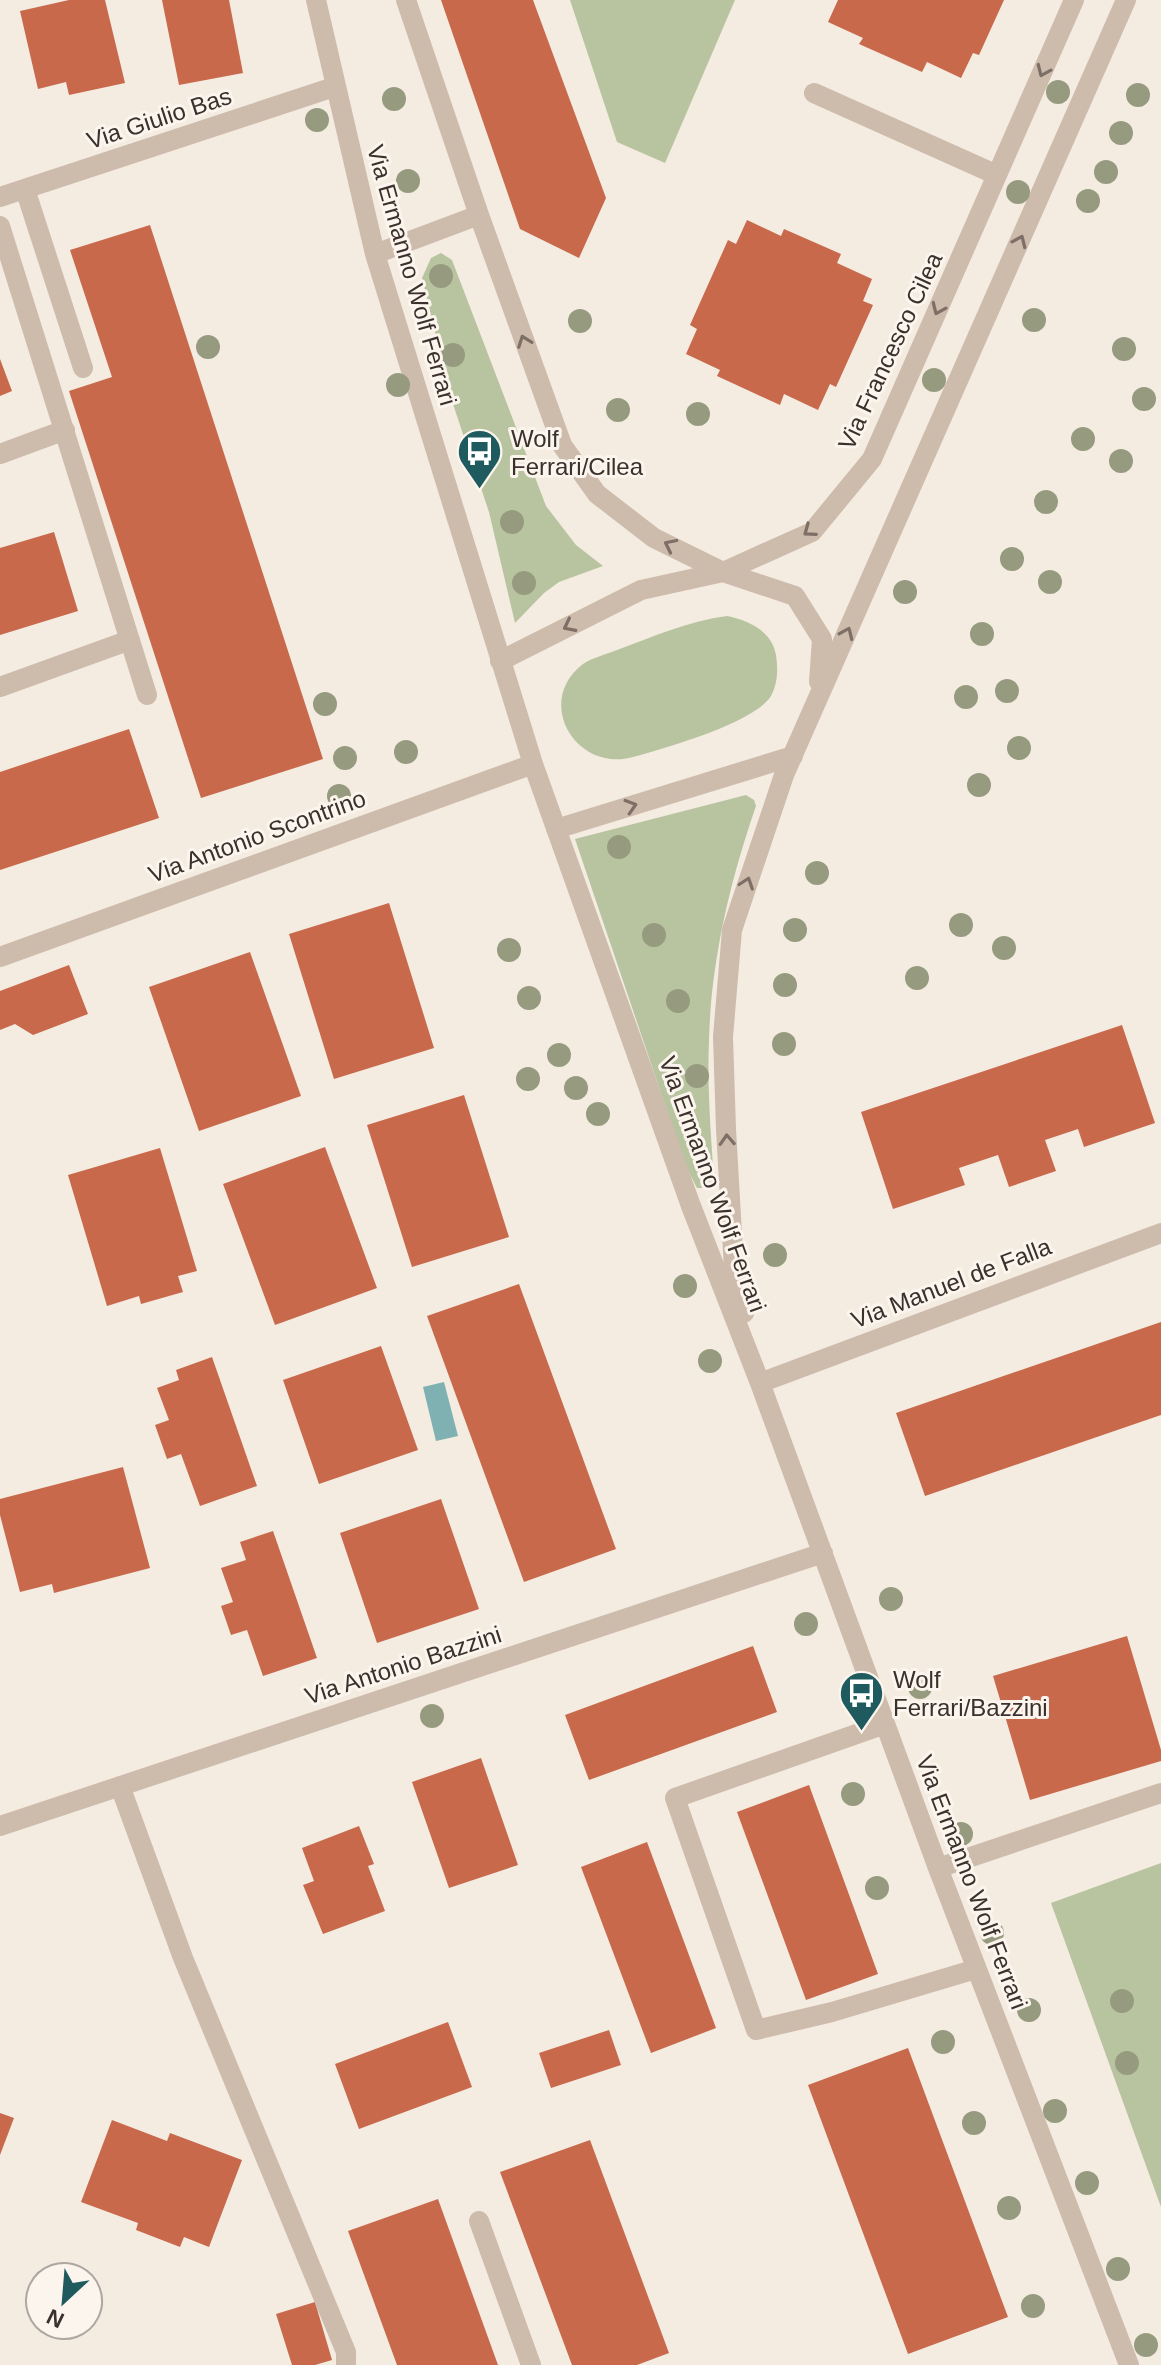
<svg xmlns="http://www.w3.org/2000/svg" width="1161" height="2365" viewBox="0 0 1161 2365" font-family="Helvetica,sans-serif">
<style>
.green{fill:#b8c4a0}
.water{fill:#7fb0b2}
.building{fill:#c8694b}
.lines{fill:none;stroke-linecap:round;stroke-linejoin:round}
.minor{stroke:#cdbbac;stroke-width:20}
.tree{fill:#969b7f}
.oneway{stroke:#7d6f65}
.labels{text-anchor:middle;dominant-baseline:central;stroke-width:6;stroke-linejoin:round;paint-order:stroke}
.street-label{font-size:24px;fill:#3b302b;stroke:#fbf5ee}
.poi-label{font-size:24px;fill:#3b302b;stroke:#fbf5ee;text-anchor:start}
</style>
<rect width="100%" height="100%" fill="#f4ebe1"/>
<path class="green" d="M570 0H735L665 163 617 142Z
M441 253 452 260 546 506 576 545 603 566 559 582 544 593 515 623 489 512 451 398 422 278 431 258Z
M727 616C748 620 772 631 776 655 778 669 778 683 771 696 754 723 665 748 633 757 575 773 534 701 583 664 592 658 607 654 617 650 652 637 689 621 727 616Z
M746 795 754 800 756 806C730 881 711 961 709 1040 707 1087 711 1135 714 1181L712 1188H697L685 1164 575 839Z
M1161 1863V2207L1051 1903Z"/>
<path class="water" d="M444 1382 458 1436 436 1441 423 1387Z"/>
<path class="building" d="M69 0H105L125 83 69 95 66 82 38 89 20 11Z
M162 0H229L243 73 179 85Z
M441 0H533L606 198 579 258 520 229Z
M838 0H1004L979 55 973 53 961 78 927 62 922 72 859 44 863 38 828 22Z
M747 220 781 236 784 229 841 254 837 263 872 279 863 301 873 305 836 387 830 384 818 410 784 394 780 405 717 376 720 370 686 354 697 329 690 325 728 240 736 244Z
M150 225 323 759 201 798 69 391 112 377 70 250Z
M0 359 12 391 0 396Z
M54 532 78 611 0 635V548Z
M129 729 159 818 0 870V772Z
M389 903 434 1048 334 1079 289 934Z
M250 952 301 1096 199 1131 149 987Z
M69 965 88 1014 33 1035 15 1024 0 1030V991Z
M1122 1025 1155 1123 1084 1147 1078 1129 1045 1140 1056 1171 1009 1187 998 1155 959 1168 965 1185 893 1209 861 1112Z
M464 1095 509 1237 412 1267 367 1125Z
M325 1147 377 1288 275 1325 223 1184Z
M160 1148 197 1271 178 1276 183 1292 141 1304 139 1296 107 1306 68 1175Z
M519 1284 616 1549 524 1582 427 1316Z
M1161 1322V1415L925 1496 896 1413Z
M381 1346 418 1450 319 1484 283 1380Z
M212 1357 257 1486 200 1506 181 1454 167 1459 155 1425 169 1420 157 1388 179 1380 176 1370Z
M123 1467 150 1568 54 1593 52 1584 20 1592 0 1515V1499Z
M441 1499 479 1609 377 1643 340 1533Z
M273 1531 317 1658 263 1676 247 1630 231 1635 221 1606 233 1602 221 1568 246 1560 240 1542Z
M1127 1636 1161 1750V1761L1030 1800 993 1676Z
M753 1646 777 1712 589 1780 565 1715Z
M481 1758 518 1865 449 1888 412 1782Z
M809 1785 878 1974 806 2000 737 1812Z
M359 1826 374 1864 368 1866 385 1911 323 1934 303 1885 314 1881 302 1848Z
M647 1842 716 2028 651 2053 581 1867Z
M448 2022 472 2087 359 2129 335 2064Z
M609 2030 621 2065 551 2088 539 2053Z
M908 2048 1008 2317 908 2354 808 2085Z
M0 2113 14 2118 0 2155Z
M112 2120 167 2141 170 2133 242 2160 209 2247 184 2237 180 2247 136 2230 138 2223 81 2202Z
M590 2140 669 2353 637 2365H572L500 2172Z
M438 2199 498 2365H397L348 2231Z
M315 2302 332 2360 315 2365H292L276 2314Z"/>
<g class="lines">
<path class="minor" d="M316 0 375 254 533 764 691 1206 760 1383 938 1868 1129 2365
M406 0 479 215
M814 93 997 175
M25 189 83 368
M0 197 334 87
M0 226 147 695
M375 254 479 215 562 445 597 494 654 538 723 572 795 596 822 639 819 682
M0 454 65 430
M500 661 641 590 723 572 812 532 872 459 1074 0
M0 687 130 640
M556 829 793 756
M0 957 533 764
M744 1313 734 1269 726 1129 723 1037 732 930 784 775 1126 0
M760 1383 1161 1233
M885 1724 675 1798 756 2030 832 2012 976 1969
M120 1786 183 1958 346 2352V2365
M0 1826 823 1553
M938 1868 1161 1793
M479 2221 531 2365"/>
</g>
<g class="tree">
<circle cx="1058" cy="92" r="12"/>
<circle cx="1138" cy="95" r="12"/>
<circle cx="394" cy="99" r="12"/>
<circle cx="317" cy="120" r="12"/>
<circle cx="1121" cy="133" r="12"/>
<circle cx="1106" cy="172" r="12"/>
<circle cx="408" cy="181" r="12"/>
<circle cx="1018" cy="192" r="12"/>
<circle cx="1088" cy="201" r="12"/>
<circle cx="441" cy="276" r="12"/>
<circle cx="1034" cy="320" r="12"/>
<circle cx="580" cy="321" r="12"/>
<circle cx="208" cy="347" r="12"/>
<circle cx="1124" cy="349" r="12"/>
<circle cx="453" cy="355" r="12"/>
<circle cx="934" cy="380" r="12"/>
<circle cx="398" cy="385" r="12"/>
<circle cx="1144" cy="399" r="12"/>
<circle cx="618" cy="410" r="12"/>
<circle cx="698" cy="414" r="12"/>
<circle cx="1083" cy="439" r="12"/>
<circle cx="472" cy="445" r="12"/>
<circle cx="1121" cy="461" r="12"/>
<circle cx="1046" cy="502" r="12"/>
<circle cx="512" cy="522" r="12"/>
<circle cx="1012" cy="559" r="12"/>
<circle cx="1050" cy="582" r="12"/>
<circle cx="524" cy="583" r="12"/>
<circle cx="905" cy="592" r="12"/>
<circle cx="982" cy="634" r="12"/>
<circle cx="1007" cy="691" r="12"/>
<circle cx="966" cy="697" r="12"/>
<circle cx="325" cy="704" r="12"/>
<circle cx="1019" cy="748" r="12"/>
<circle cx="406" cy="752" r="12"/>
<circle cx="345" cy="758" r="12"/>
<circle cx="979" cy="785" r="12"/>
<circle cx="339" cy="796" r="12"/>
<circle cx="619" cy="847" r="12"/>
<circle cx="817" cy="873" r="12"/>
<circle cx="961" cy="925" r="12"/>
<circle cx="795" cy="930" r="12"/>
<circle cx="654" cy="935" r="12"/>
<circle cx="1004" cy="948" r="12"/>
<circle cx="509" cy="950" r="12"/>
<circle cx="917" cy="978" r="12"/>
<circle cx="785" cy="985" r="12"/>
<circle cx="529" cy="998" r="12"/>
<circle cx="678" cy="1001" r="12"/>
<circle cx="784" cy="1044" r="12"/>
<circle cx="559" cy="1055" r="12"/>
<circle cx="697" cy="1076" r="12"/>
<circle cx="528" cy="1079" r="12"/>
<circle cx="576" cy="1088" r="12"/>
<circle cx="598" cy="1114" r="12"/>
<circle cx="775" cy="1255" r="12"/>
<circle cx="685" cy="1286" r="12"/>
<circle cx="710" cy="1361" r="12"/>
<circle cx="891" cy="1599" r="12"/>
<circle cx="806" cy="1624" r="12"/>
<circle cx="920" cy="1687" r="12"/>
<circle cx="432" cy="1716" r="12"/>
<circle cx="853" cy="1794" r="12"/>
<circle cx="961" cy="1834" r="12"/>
<circle cx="877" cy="1888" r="12"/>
<circle cx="992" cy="1933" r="12"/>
<circle cx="1122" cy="2001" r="12"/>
<circle cx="1029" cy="2010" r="12"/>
<circle cx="943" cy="2042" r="12"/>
<circle cx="1127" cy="2063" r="12"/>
<circle cx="1055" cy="2111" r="12"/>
<circle cx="974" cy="2123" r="12"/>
<circle cx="1087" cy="2183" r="12"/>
<circle cx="1009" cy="2208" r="12"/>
<circle cx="1118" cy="2269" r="12"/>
<circle cx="1033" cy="2306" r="12"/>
<circle cx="1146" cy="2345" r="12"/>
</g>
<defs><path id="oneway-chevron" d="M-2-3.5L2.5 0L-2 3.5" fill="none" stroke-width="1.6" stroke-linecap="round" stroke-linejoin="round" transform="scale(2)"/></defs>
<g class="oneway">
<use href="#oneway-chevron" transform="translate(1043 71) rotate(114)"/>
<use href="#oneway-chevron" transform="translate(1020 241) rotate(-66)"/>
<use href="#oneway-chevron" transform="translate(938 309) rotate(114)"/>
<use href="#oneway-chevron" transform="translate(524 341) rotate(-110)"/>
<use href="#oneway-chevron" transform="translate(809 531) rotate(144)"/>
<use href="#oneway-chevron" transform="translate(670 545) rotate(-154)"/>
<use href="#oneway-chevron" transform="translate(569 626) rotate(153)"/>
<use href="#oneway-chevron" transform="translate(847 633) rotate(-66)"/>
<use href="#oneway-chevron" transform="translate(631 806) rotate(-17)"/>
<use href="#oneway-chevron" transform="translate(747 883) rotate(-71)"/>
<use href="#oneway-chevron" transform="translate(727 1140) rotate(-93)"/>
</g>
<defs>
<symbol id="bus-pin" viewBox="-11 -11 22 30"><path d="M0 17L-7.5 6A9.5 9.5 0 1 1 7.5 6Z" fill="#1f5a5e" stroke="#fbf5ee"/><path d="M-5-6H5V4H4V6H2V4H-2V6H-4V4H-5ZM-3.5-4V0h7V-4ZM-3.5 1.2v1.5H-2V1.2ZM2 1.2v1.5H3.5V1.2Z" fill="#fff"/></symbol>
</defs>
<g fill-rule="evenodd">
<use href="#bus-pin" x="454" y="426" width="51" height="69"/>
<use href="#bus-pin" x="836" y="1668" width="51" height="69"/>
</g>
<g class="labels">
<g class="street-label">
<text transform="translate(159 118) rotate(-18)">Via Giulio Bas</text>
<text transform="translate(412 275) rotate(74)">Via Ermanno Wolf Ferrari</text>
<text transform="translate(890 351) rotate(-65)">Via Francesco Cilea</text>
<text transform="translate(257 836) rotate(-20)">Via Antonio Scontrino</text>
<text transform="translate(713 1184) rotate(70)">Via Ermanno Wolf Ferrari</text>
<text transform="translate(951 1283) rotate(-21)">Via Manuel de Falla</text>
<text transform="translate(403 1665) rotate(-18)">Via Antonio Bazzini</text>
<text transform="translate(972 1882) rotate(69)">Via Ermanno Wolf Ferrari</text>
</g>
<g class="poi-label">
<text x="511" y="438">Wolf<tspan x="511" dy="28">Ferrari/Cilea</tspan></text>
<text x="893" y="1679">Wolf<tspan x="893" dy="28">Ferrari/Bazzini</tspan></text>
</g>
</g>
<g transform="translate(64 2301) rotate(206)"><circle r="38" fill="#fbf5ee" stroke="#aea6a0" stroke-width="2"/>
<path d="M0-6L14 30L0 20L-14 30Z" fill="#1f5a5e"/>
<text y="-12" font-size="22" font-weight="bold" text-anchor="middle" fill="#3b302b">N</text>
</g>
</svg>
